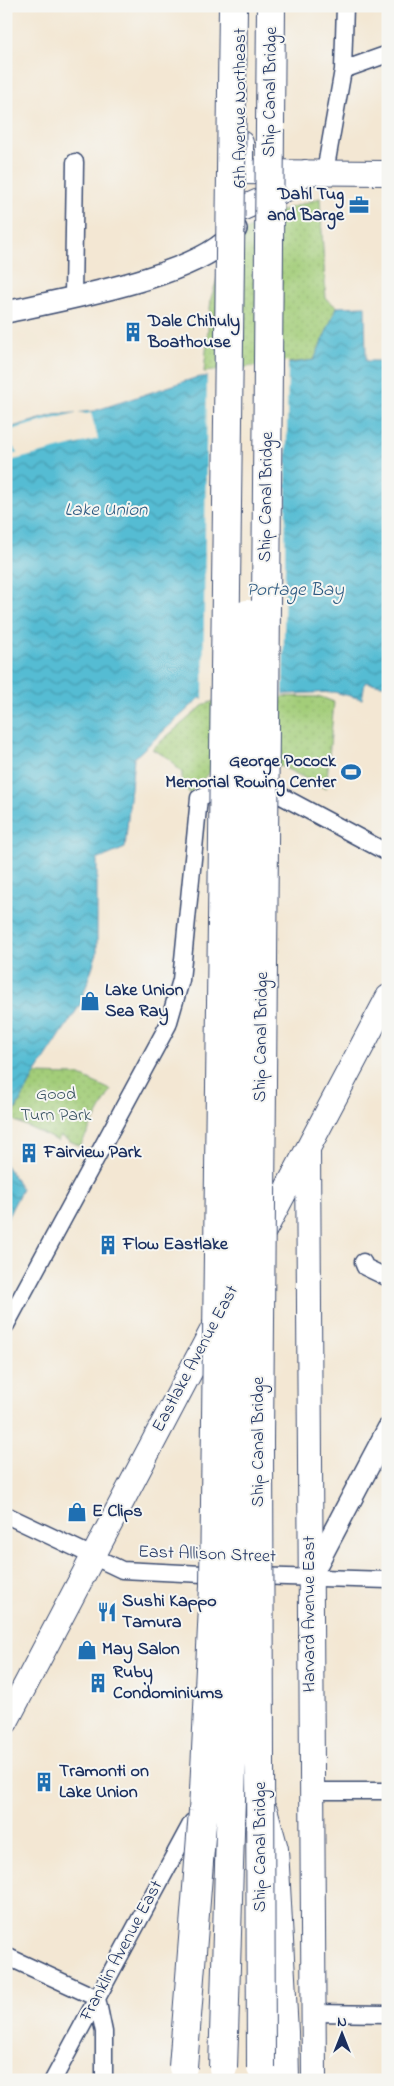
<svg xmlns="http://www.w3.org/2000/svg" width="394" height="2086" viewBox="0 0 394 2086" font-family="'Indie Flower',sans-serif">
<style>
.park{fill:url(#park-dots);stroke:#5f7e6c}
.water{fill:url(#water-waves);stroke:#387698}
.pier{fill:#f3e7d3}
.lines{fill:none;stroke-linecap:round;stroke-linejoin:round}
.minor-casing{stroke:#3b4b70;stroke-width:19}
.tertiary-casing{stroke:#3b4b70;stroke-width:24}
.secondary-casing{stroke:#3b4b70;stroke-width:26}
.motorway-casing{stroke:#3b4b70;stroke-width:30}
.minor{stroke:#fff;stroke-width:16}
.tertiary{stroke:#fff;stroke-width:21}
.secondary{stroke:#fff;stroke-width:24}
.motorway{stroke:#fff;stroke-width:28}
.motorway-bridge-casing{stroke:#3b4b70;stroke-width:30;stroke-linecap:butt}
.motorway-bridge{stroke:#fff;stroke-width:28}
.labels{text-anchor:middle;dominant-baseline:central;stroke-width:4;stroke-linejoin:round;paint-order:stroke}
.street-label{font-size:18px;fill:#1b2f5e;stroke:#f6f6f2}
.poi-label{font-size:18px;font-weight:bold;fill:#1b2f5e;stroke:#f6f6f2;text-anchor:start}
.park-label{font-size:18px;fill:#3d5665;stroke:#f6f6f2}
.water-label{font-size:19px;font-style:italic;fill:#2c5981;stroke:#f6f6f2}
</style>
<defs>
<pattern id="park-dots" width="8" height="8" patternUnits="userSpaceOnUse" patternTransform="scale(1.25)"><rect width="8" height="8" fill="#a3cd79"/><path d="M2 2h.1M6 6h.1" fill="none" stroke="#8cb06b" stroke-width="1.8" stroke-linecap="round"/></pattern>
<pattern id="water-waves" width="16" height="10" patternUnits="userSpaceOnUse" patternTransform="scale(1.25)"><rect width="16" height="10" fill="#55bcd3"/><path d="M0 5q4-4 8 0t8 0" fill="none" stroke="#4699ae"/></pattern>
</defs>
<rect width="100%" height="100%" fill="#f6f6f2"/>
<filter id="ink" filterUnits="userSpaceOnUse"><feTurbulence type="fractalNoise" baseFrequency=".02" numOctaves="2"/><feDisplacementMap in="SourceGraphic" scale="10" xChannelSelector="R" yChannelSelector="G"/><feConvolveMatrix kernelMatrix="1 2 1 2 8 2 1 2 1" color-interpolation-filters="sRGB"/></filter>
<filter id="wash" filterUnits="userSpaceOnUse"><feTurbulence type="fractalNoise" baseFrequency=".0096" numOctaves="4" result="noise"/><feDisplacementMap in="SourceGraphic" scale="20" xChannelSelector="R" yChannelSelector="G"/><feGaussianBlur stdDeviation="1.12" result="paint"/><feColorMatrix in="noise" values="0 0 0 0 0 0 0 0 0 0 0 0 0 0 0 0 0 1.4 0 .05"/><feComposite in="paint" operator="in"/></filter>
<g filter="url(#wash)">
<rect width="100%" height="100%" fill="#f3e7d3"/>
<path class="park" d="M320 198 326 299 337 307 314 360 204 372 211 298 230 239 277 212Z
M258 696 321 697 334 702 326 789 283 767 249 758 213 768 190 794 182 782V773L168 758 152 749 205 704 227 697Z
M35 1074 78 1075 111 1090 80 1146 60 1136 58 1141 11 1119Z"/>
<path class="water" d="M365 306 366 361H388V686L365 682 362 699 334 692 200 698 134 758 125 848 97 860V953L80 1005 35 1074 6 1127V429L54 415 94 411 195 378 314 360 337 307Z
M6 1165 22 1189 6 1220Z"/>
<path class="pier" d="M288 361 283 697 203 701 207 374Z
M79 412 86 414 91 413 98 439 6 462V456L18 453 12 446 10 437V433L14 429Z"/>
</g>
<g filter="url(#ink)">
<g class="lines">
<defs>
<path id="minor" d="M343 70 388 54
M325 172 343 70 345 6
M73 297 75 162
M259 784 388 853
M363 1262 365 1267 388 1278
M6 1325 168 1025 181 980 199 798 230 783
M6 1515 122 1570 223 1575
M253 1576 388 1580
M312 1791H388
M6 1956 97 1998 104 2032V2080
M313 2013 388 2014
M53 2080 192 1822"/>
<path id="tertiary" d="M6 312C60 300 208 275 236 229
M309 1579 388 1429"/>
<path id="secondary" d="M241 143V172L388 173
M241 209 286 189 305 172
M308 1149 314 2080
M259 1241 388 997
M6 1722 219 1317"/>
<path id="motorway" d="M264 1813 274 1849 284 2032 285 2080"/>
</defs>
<use href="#minor" class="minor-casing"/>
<use href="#tertiary" class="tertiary-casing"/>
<use href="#secondary" class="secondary-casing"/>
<use href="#motorway" class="motorway-casing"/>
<use href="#minor" class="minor"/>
<use href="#tertiary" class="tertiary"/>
<use href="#secondary" class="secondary"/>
<use href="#motorway" class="motorway"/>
<defs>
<path id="motorway-bridge" d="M183 2067 203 1811 214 1586 233 6
M223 2068 236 1630 247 614
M261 2068 259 1441 271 6"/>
</defs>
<use href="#motorway-bridge" class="motorway-bridge-casing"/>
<use href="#motorway-bridge" class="motorway-bridge"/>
</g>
</g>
<defs>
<symbol id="office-bare" viewBox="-9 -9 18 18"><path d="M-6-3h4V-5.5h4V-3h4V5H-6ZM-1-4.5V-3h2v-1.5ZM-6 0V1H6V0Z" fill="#1f6fb2" stroke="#f6f6f2" stroke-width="2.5" paint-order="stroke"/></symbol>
<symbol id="building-bare" viewBox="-9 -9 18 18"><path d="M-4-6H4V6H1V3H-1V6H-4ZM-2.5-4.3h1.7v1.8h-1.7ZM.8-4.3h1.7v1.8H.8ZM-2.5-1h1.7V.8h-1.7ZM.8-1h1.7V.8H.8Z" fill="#1f6fb2" stroke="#f6f6f2" stroke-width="2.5" paint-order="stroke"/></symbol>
<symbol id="stadium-bare" viewBox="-9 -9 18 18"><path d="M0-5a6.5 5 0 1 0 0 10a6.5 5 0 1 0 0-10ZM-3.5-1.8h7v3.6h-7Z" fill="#1f6fb2" stroke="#f6f6f2" stroke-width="2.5" paint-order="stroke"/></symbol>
<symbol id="shop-bare" viewBox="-9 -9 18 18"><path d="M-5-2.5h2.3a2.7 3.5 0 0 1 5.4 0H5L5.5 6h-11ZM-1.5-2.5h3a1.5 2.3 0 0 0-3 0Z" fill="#1f6fb2" stroke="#f6f6f2" stroke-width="2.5" paint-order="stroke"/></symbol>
<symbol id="restaurant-bare" viewBox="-9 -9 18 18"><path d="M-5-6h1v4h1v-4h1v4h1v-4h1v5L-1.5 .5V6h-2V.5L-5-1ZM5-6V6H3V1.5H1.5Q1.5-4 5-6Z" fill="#1f6fb2" stroke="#f6f6f2" stroke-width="2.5" paint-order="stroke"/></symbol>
</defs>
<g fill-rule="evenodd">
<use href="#office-bare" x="345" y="191" width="28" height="28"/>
<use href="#building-bare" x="119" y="318" width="28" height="28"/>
<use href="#stadium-bare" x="337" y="758" width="28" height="28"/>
<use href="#shop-bare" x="76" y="987" width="28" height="28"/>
<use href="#building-bare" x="15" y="1139" width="28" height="28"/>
<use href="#building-bare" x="94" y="1231" width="28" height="28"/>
<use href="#shop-bare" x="63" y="1498" width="28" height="28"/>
<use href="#restaurant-bare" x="93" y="1598" width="28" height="28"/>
<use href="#shop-bare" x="73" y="1636" width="28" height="28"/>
<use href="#building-bare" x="84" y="1669" width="28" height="28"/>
<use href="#building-bare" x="30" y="1768" width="28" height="28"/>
</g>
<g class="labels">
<g class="street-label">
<text transform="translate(271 92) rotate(-89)">Ship Canal Bridge</text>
<text transform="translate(241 108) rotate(-90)">6th Avenue Northeast</text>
<text transform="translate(267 497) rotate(-89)">Ship Canal Bridge</text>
<text transform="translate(262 1037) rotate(-89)">Ship Canal Bridge</text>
<text transform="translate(196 1359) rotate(-62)">Eastlake Avenue East</text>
<text transform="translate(259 1442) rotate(-90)">Ship Canal Bridge</text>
<text transform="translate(207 1555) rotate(2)">East Allison Street</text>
<text transform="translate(310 1614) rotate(-90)">Harvard Avenue East</text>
<text transform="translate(261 1847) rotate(-90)">Ship Canal Bridge</text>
<text transform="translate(122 1951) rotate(-62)">Franklin Avenue East</text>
</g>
<g class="poi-label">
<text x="344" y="195" text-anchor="end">Dahl Tug<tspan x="344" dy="21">and Barge</tspan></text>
<text x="148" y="322">Dale Chihuly<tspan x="148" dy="21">Boathouse</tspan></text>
<text x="336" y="762" text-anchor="end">George Pocock<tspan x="336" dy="21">Memorial Rowing Center</tspan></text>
<text x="105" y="991">Lake Union<tspan x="105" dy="21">Sea Ray</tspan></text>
<text x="44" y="1153">Fairview Park</text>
<text x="123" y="1245">Flow Eastlake</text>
<text x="92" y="1512">E Clips</text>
<text x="122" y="1602">Sushi Kappo<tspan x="122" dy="21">Tamura</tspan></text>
<text x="102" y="1650">May Salon</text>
<text x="113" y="1673">Ruby<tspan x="113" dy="21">Condominiums</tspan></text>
<text x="59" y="1772">Tramonti on<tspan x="59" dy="21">Lake Union</tspan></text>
</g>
<g class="park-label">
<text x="56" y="1095">Good<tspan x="56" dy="21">Turn Park</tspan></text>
</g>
<g class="water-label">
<text x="106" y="510">Lake Union</text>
<text x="295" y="590">Portage Bay</text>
</g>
</g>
<rect width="394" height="2086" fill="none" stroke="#f6f6f2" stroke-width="25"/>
<g transform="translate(342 2034)" stroke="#f6f6f2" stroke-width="4" paint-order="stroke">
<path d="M0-4L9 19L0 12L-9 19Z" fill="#1b2f5e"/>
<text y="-8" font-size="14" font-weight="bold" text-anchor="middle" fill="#1b2f5e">N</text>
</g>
</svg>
